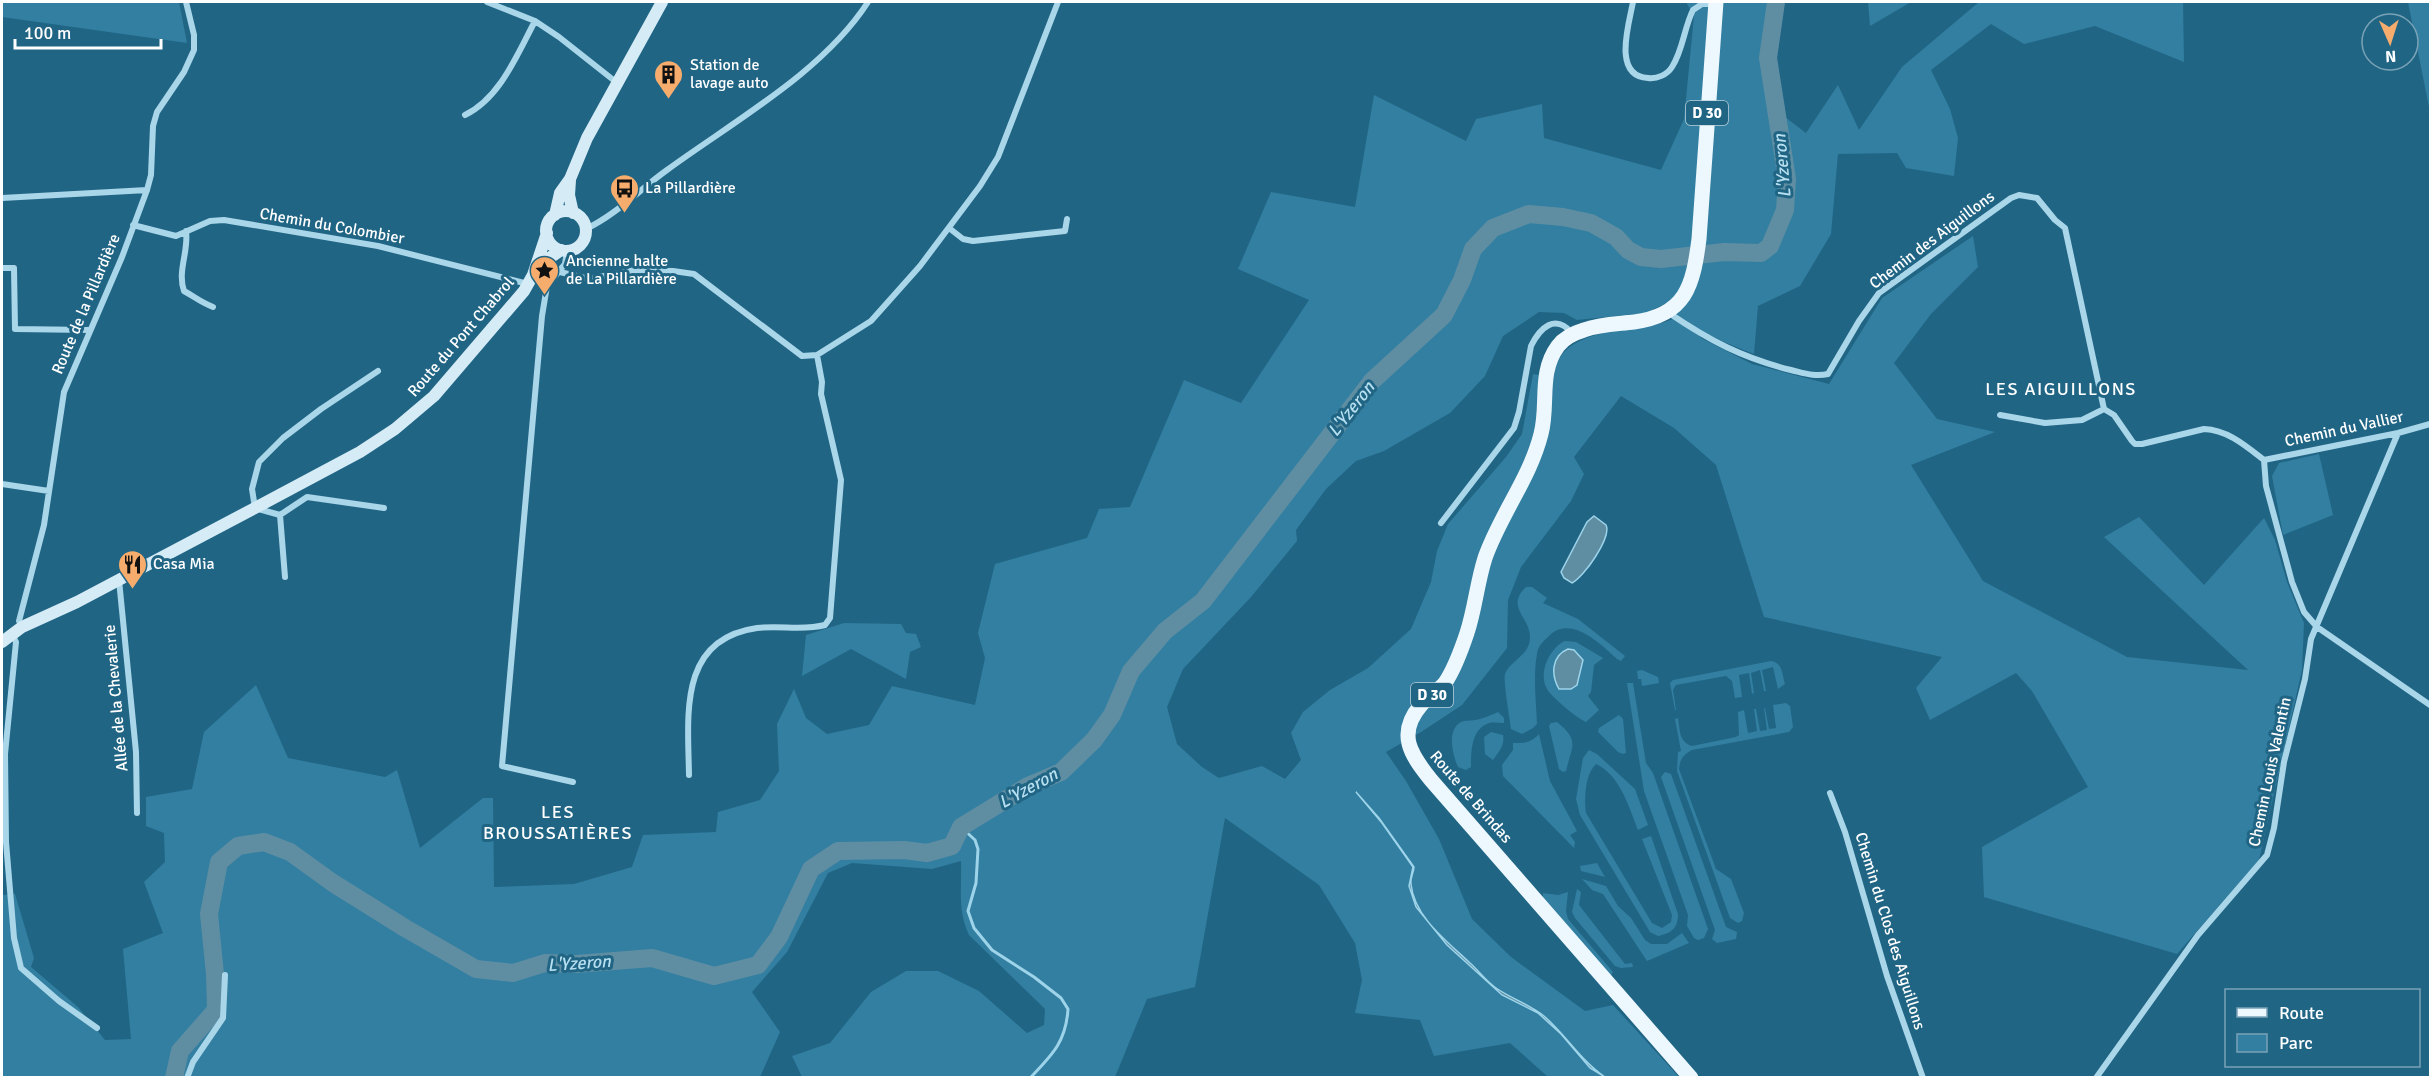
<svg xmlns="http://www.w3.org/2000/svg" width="2432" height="1079" viewBox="0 0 2432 1079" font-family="Signika,sans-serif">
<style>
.green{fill:#327fa1}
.water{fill:#5f8ea3;stroke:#9ed4ea;stroke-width:1.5}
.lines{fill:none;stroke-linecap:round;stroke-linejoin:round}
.stream{stroke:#9ed4ea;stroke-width:3}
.river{stroke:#5f8ea3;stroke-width:18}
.street{stroke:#aad6e9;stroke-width:6}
.secondary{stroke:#d5ecf7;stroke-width:12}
.primary{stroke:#edf8fe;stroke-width:15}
.labels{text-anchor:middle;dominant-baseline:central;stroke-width:6;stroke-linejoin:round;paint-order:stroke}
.shield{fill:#216585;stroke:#bcd1da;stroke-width:1.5}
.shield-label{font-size:15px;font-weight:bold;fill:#fff}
.poi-label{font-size:16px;fill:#fff;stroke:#216585;text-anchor:start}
.street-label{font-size:16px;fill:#fff;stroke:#216585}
.water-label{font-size:18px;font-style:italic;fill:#b6dff0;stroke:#216585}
.neighbourhood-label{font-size:18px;letter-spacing:1.5px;fill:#fff;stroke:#216585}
</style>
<rect width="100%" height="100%" fill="#216585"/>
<path class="green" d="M2 2H179L187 43 2 17Z
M1686 2H1781L1774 56 1781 114 1806 133 1838 85 1859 130 1902 67 1979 2H2183L2184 62 2095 26 2024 44 1991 24 1931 70 1950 109 1958 138 1954 176 1906 168 1897 153 1838 154 1831 234 1800 286 1758 306 1754 354C1721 341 1691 329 1665 304L1645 313 1577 320 1564 313 1539 312 1503 336 1485 376 1450 413 1384 451 1356 461 1326 489 1296 530 1297 541 1251 597 1183 669 1167 707 1177 744 1202 767 1219 778 1262 766 1285 779 1301 760 1291 733 1303 712 1330 690 1368 668 1411 629 1431 582 1437 551 1448 524 1506 457 1522 434 1533 374 1551 377C1555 370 1558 358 1564 352 1591 325 1641 334 1675 318L1703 339 1752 364 1829 384 1882 298 1973 236 1978 267 1931 314 1894 363 1937 419 1995 432 1911 465 1983 581 2127 657 2248 670 2104 537 2139 517 2204 585 2264 518 2275 540 2287 582 2304 623 2302 670 2259 860 2177 954 1984 897 1982 847 2088 787 2032 691 2016 673 1930 720 1916 688 1942 657 1764 617 1716 465 1674 428 1621 396 1574 457 1584 474 1571 501 1521 567 1508 600 1507 648 1462 705 1421 732 1386 752 1406 781 1439 839 1472 919 1511 957 1585 1011 1613 1005 1679 1077H1548L1510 1043 1434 1056 1420 1020 1355 1013 1362 980 1355 943 1319 885 1225 818 1195 987 1147 999 1115 1077H802L792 1056 830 1043 871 992 906 971H938L979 991 1027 1033 1044 1025 1045 1009 969 935C957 910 962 887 961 861L932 869 852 863 828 873 787 952 752 992 780 1032 760 1077H2V846L3 895 15 894 34 958 31 967 78 1007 105 1040 131 1039 123 949 163 933 144 882 165 862 164 833 146 826V797L192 789 204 732 256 685 288 758 385 777 397 770 420 848 483 798H493L494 887 574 884 632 867 643 835 716 832 718 812 760 800 779 771 777 724 794 689 806 718 827 734 869 725 892 686 975 705 985 658 978 633 995 564 1087 538 1099 509 1130 507 1184 380 1241 403 1309 300 1238 269 1271 192 1355 207 1374 95 1466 141 1476 119 1542 104 1544 138 1661 170 1684 119 1694 16Z
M1868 2H1911L1870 26Z
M2408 2H2430V112Z
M2319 454 2333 515 2283 535 2272 476 2279 463Z
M1526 587H1532L1547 598 1543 603 1578 619 1625 656 1621 661 1617 659C1601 644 1571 615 1550 635 1544 641 1538 645 1537 654 1533 676 1536 701 1537 724L1533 728 1522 734 1511 729C1510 719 1503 681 1505 674 1511 659 1530 656 1530 637 1530 617 1505 607 1526 587Z
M844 623 901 624 906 633 916 634 921 647 910 652 906 679 851 649 802 676 806 635Z
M1565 641 1576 642 1603 658 1594 665 1591 692 1588 696 1599 710 1586 722C1574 716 1558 702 1549 692 1536 676 1549 648 1565 641Z
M1771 661C1783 663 1782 674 1785 684L1778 689 1773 667 1762 670 1766 691H1764L1760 670 1751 673 1754 693 1752 694 1749 673 1739 675 1742 697 1735 698 1732 681 1726 676 1676 685 1673 690 1676 710H1675L1670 683 1673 680Z
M1642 670 1658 677 1659 683 1642 686 1641 679H1638L1637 671Z
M1627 683H1633L1646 763 1653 773 1708 929 1704 938 1698 940 1694 938 1687 926 1688 915 1644 791Z
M1786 703 1790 706 1793 727 1789 732 1692 750C1683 755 1680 759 1679 769L1716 869 1731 879 1744 913 1742 921 1738 923 1730 918 1677 771 1678 752 1681 751 1675 719 1678 718C1680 731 1679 742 1692 746L1736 737 1739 735 1738 712 1744 710 1748 733 1757 731 1754 709H1756L1760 731 1767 730 1764 708H1765L1769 729 1776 728 1773 705Z
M1498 712 1504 718V723C1499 723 1494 722 1489 723 1471 729 1471 752 1471 767L1466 770 1458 767C1453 756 1446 730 1461 722 1465 720 1470 721 1475 720 1483 719 1491 715 1498 712Z
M1619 715 1623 719 1626 753 1623 754 1618 752 1598 732 1599 728Z
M1557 722C1580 741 1572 745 1566 771L1563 772 1559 769 1549 726 1551 723Z
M1491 732 1503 735C1505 745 1499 752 1493 760L1485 754 1484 737Z
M1539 734 1550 781 1577 831 1570 835 1575 842 1574 848 1503 776 1502 765 1513 750V743C1524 743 1531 743 1539 734Z
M1589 750 1597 754 1635 789 1648 825 1638 830C1629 807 1620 775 1596 764 1585 774 1584 799 1586 813L1652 923 1662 928 1671 922 1672 915 1642 839 1651 836 1678 914C1678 928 1672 933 1658 936L1650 932 1580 815 1576 799 1583 758Z
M1665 772 1671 774 1726 927 1737 932 1736 939 1717 943 1712 939 1715 930 1661 777Z
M1597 863 1605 877 1581 871 1580 866Z
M1582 879 1606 886 1618 906 1631 918 1645 940 1651 944H1667L1682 933 1689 943 1647 961 1603 894 1592 890Z
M1577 889 1581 892 1579 905 1625 964 1632 963 1633 967 1621 968 1615 966 1575 918 1572 912Z
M1568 892 1566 911 1568 919 1613 972 1610 977 1543 901V893L1558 895Z"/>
<path class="water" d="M1594 516 1606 525C1612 537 1584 577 1572 583L1564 578 1561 572 1587 522Z
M1568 649 1574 650 1583 660 1577 685 1571 689H1559C1551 675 1551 656 1568 649Z
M1356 792 1379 818 1414 867C1414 872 1410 878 1411 884 1414 917 1448 942 1470 963 1479 971 1486 981 1496 988 1512 999 1529 1004 1544 1016 1566 1035 1581 1061 1605 1077L1590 1068 1561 1034 1538 1013 1502 995 1447 945 1416 907 1409 886 1413 867 1382 823Z"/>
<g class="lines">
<path class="stream" d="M961 827 975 840 978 849 976 883 968 911 974 928 992 950 1034 977 1061 998 1068 1009C1066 1042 1052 1055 1030 1078"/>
<path class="river" d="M174 1078 180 1051 216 1010 215 974 209 914 219 862 238 846 264 842 290 852 333 883 405 928 476 969 513 973 545 963 576 964 652 958 714 976 758 965 779 937 811 869 838 851 904 850 927 853 952 846 961 827 1028 786 1061 772 1094 740 1112 715 1131 671 1165 631 1203 601 1372 381 1444 315 1462 280 1473 249 1493 228 1529 214 1563 217 1591 223 1616 237 1628 250 1641 257 1661 259 1724 252 1761 253 1770 246 1785 210 1787 179 1768 58 1776 2"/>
<path class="street" d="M487 2 535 21 559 37 616 82
M1633 2C1629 24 1612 76 1648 78 1657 79 1667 75 1672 67 1683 50 1684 28 1693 10L1702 4H1716
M465 115C500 98 517 55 535 21
M2 198 147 190
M133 225 176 236 210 221 224 220 378 246 528 284
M949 228 963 239 973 241 1065 231 1067 219
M586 229C617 214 639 190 667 170 734 121 823 72 868 2
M186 231C189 251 177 271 184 291 195 297 200 302 213 307
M567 251 565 264 547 286 542 316 502 766 573 782
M2 268H14L15 329 89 330
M560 272 589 279 635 270 673 271 694 274 802 356 817 355 871 321 920 266 980 186 998 157 1058 2
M1669 313C1710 341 1743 358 1791 370 1804 373 1815 377 1828 374L1859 321 1879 293 2011 198 2019 195 2037 198 2055 220 2065 228 2104 409 2114 415 2132 441 2135 444H2142L2204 429C2228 430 2246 446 2264 460
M378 371 321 409 283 438 259 462 252 489 255 508 280 515 307 497 384 508
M2000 415 2045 423 2082 420 2104 409
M2264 460 2266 486 2292 582 2304 612 2317 627 2430 705
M2264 460 2398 433 2430 424
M2 484 49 491
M280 515 285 577
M1441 523 1514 428 1519 412 1531 346C1540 328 1555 313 1572 333
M119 580 136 752 137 813
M22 627 19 621 44 525 64 392 122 257 147 190 151 175 153 126 157 112 184 72 194 50V35L186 2
M12 634 16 642 5 754 6 842 14 938 21 968 59 1001 97 1028
M689 775C688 715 678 639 757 628 780 625 803 631 825 625L830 618 841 480 821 394 822 382 817 355
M1830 793 1845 832 1887 976 1923 1078
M187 1078 193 1062 223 1018 225 975
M2096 1078 2198 935 2267 855 2274 828 2284 762 2305 679 2311 639 2398 433"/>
<path class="secondary" d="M570 180 569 195 573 213
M546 231a20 20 0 1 1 40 0a20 20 0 1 1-40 0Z
M555 215 560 193 570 179 587 138 662 2
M536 272 548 259 561 250
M2 642 22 627 77 602 255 508 360 452 395 429 434 396 524 291 533 275 547 233"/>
<path class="primary" d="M1691 1078 1431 780C1411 755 1396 734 1421 705 1428 697 1438 691 1445 683 1455 668 1461 651 1467 633 1475 609 1477 583 1485 558 1500 515 1530 478 1541 434 1549 404 1538 373 1558 346 1564 338 1574 333 1584 330 1600 324 1617 324 1634 322 1686 315 1693 286 1699 239L1716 2"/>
</g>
<defs>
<symbol id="building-pin" viewBox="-11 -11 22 30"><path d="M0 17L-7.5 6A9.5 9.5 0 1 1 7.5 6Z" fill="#f5ac6c" stroke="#216585"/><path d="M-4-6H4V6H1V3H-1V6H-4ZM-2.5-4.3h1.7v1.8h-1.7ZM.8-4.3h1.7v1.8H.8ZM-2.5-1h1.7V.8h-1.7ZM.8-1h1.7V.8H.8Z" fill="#111"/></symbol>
<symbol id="bus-pin" viewBox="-11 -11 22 30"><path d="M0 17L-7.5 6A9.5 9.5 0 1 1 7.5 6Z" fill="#f5ac6c" stroke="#216585"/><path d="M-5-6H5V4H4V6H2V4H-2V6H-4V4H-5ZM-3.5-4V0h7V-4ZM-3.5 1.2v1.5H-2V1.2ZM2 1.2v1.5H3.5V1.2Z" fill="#111"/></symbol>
<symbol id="sight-pin" viewBox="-11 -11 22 30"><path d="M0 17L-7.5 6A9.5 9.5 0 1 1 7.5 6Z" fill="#f5ac6c" stroke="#216585"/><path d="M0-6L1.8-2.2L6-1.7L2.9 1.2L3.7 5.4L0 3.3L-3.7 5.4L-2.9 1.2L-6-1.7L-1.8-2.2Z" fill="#111"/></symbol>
<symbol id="restaurant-pin" viewBox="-11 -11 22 30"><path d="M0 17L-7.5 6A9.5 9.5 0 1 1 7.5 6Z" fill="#f5ac6c" stroke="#216585"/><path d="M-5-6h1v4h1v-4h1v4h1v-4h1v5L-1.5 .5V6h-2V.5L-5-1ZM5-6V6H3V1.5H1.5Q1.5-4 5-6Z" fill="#111"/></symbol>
</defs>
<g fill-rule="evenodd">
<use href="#building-pin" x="652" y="58" width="33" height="45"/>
<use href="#bus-pin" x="608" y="172" width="33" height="45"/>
<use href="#sight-pin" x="528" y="254" width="33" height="45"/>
<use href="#restaurant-pin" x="116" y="548" width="33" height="45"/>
</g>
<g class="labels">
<g class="shield">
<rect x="1686" y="101" width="42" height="24" rx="4.5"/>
<rect x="1411" y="683" width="42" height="24" rx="4.5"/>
</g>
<g class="shield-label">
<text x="1707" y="113">D 30</text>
<text x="1432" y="695">D 30</text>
</g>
<g class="poi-label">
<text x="690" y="65">Station de<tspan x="690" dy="18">lavage auto</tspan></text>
<text x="645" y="188">La Pillardière</text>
<text x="566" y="261">Ancienne halte<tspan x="566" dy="18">de La Pillardière</tspan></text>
<text x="153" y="564">Casa Mia</text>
</g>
<g class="street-label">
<text transform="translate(332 226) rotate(10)">Chemin du Colombier</text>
<text transform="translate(1932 240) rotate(-37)">Chemin des Aiguillons</text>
<text transform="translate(86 304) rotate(-67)">Route de la Pillardière</text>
<text transform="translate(461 337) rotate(-49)">Route du Pont Chabrol</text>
<text transform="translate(2344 429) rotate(-12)">Chemin du Vallier</text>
<text transform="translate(116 698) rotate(-95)">Allée de la Chevalerie</text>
<text transform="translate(2270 772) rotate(-78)">Chemin Louis Valentin</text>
<text transform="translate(1471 797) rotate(49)">Route de Brindas</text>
<text transform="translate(1890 931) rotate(73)">Chemin du Clos des Aiguillons</text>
</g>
<g class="water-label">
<text transform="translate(1782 166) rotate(-95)">L'Yzeron</text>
<text transform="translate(1351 409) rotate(-52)">L'Yzeron</text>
<text transform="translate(1028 788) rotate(-29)">L'Yzeron</text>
<text transform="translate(579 963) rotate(-4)">L'Yzeron</text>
</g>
<g class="neighbourhood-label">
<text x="2061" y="389">LES AIGUILLONS</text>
<text x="558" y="812">LES<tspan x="558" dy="21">BROUSSATIÈRES</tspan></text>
</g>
</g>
<rect width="2432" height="1079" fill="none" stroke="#ffffff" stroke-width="6"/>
<rect x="2225" y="989" width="195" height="78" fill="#216585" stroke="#7aa3b6" stroke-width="1.5"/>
<rect x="2237" y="1008" width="30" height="9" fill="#edf8fe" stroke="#7aa3b6" stroke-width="1.5"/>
<text x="2279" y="1019" font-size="18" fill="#ffffff">Route</text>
<rect x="2237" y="1034" width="30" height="18" fill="#327fa1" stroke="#7aa3b6" stroke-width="1.5"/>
<text x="2279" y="1049" font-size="18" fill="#ffffff">Parc</text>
<g transform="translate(2390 42) rotate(177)"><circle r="28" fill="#216585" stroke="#7aa3b6" stroke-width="1.5"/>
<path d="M0-4.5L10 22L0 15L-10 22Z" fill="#f5ac6c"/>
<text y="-9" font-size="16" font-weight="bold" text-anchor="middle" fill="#ffffff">N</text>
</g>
<path d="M15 39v9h146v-9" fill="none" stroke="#ffffff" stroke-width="3"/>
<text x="24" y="39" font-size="18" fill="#ffffff" stroke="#216585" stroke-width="4.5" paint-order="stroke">100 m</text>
</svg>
